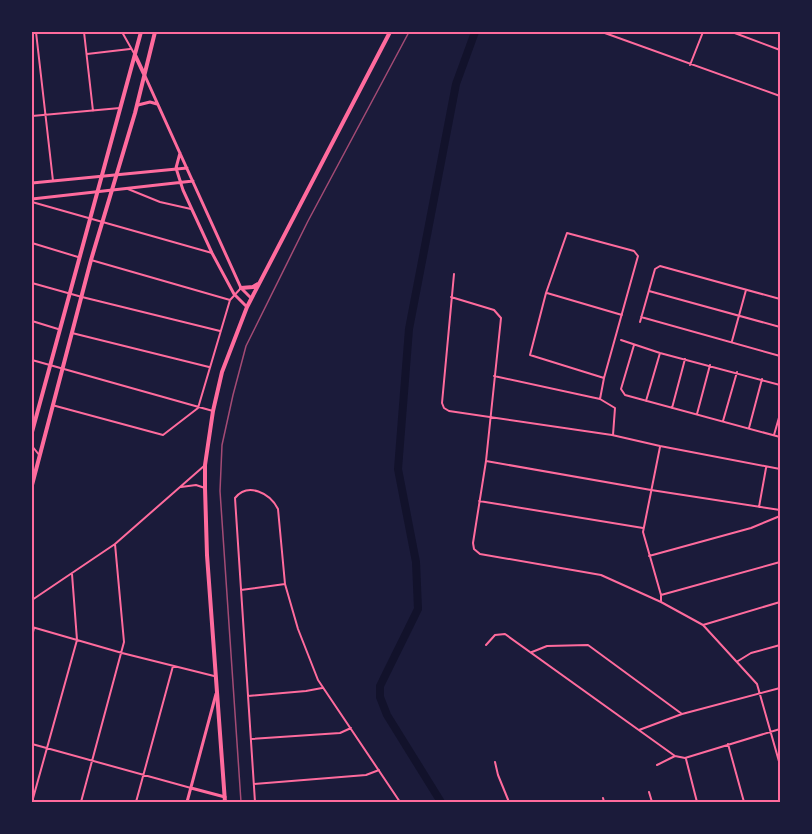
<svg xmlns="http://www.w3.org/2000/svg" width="812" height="834" viewBox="0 0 812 834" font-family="'Crimson Pro',serif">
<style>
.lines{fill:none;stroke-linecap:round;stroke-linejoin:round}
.river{stroke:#12122b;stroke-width:8}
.minor{stroke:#ff6b9d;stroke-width:2}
.tertiary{stroke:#ff6b9d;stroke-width:3}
.primary{stroke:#ff6b9d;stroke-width:4}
.rail{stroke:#a44b75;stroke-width:1.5}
.neatline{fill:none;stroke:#ff6b9d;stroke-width:2}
</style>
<rect width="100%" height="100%" fill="#1b1b3a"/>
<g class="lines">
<path class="river" d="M441 802 387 715 380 697V686L418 609 416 562 398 469 409 329 456 84 475 32"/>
<path class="minor" d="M36 32 53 181
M84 32 93 111
M122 32 135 55
M602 32 780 96
M732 32 780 50
M87 54 130 49
M690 65 703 32
M32 116 120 108
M128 189 160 202 191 209
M32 202 212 253
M32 243 78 257
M91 260 230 300
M454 274 442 403 444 408 449 411 612 435 660 446 780 469
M32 283 82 297 220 331
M649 291 780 327
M547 293 622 315
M451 297 494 310 501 318 486 461 473 543 474 549 480 554 601 575 661 602 703 625 757 684 780 765
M641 317 780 356
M32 321 58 329
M640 322 655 269 660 266 780 299
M72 333 209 367
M621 340 660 353 780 385
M732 341 746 290
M634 345 621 389 625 395 780 437
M32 360 213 411
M494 376 600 399 615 408 613 435
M600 399 604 378 638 256 634 251 567 233 546 293 530 355 604 378
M646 401 660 353
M52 405 163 435 198 408 230 300 241 288
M672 408 685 359
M697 414 710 365
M723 421 737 372
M749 428 762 379
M774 435 780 414
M32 446 40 456
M660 447 643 532 661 595V602
M486 461 651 490 780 510
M181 487 196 485 205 488
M479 501 643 528
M759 507 766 468
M649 556 751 528 780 516
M241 590 285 584
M661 595 780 562
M32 600 115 544 204 466
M703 625 780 602
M32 627 122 653 214 676
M32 636 34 628
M486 645 495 635 505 634 675 756 685 758 780 729
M532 652 547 646 588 645 682 714
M738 661 751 653 780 645
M248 696 306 691 322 688
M639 730 682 714 780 688
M251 739 340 733 351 728
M32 744 191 788
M728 744 744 802
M686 759 697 802
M495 762 498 775 509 802
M657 765 675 756
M254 784 366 775 379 770
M649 792 652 802
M603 798 604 802
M32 802 77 640 72 574
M81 802 124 642 115 544
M136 802 173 666
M255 802 235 498C248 482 270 493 278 509L285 584 298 629 318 680 400 802"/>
<path class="tertiary" d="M145 76 241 288 251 298
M138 105 150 102 157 104
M180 153 176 168 183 190 212 253 234 294 247 307
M32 183 187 168
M32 199 193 181
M191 788 225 797
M187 802 216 694"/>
<path class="primary" d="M135 55 144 74
M241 288 253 287 258 284
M32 432 141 32
M32 485 91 260 135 113 155 32
M225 802 207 555 205 488V465L213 411 222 372 247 307 390 32"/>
<path class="rail" d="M241 802 220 491 222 445 233 395 246 346 308 221 409 32"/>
</g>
<rect width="812" height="834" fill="none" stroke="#1b1b3a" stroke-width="66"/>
<rect x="33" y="33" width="746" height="768" class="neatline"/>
</svg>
